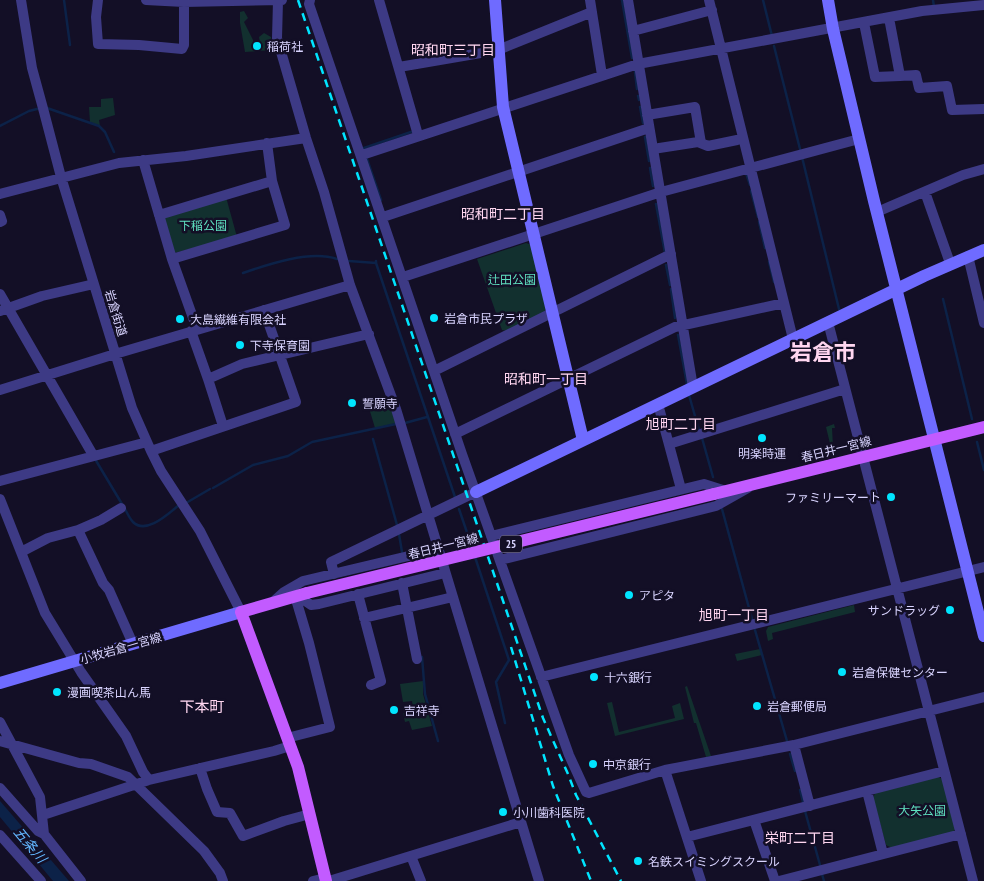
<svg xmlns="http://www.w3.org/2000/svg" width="984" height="881" viewBox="0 0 984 881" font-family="'PT Sans Narrow','Noto Sans JP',sans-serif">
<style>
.green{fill:#12302f}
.water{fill:#0c2248}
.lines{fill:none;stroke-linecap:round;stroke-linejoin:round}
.stream{stroke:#0c2248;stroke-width:2.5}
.street{stroke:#3d3a85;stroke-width:10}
.secondary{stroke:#6f6bff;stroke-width:12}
.primary{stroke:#c25bff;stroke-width:12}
.rail{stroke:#00e5ff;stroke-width:2.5;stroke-dasharray:8 6;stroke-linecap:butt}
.primary-bridge{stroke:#c25bff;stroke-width:12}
.poi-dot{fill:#00e5ff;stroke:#130f26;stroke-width:2}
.labels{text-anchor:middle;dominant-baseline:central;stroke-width:5;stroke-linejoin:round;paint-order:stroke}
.shield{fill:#130f26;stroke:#9e99be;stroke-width:1}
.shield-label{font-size:11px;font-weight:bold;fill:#d9d4ff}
.poi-label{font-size:12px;fill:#d9d4ff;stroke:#130f26;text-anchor:start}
.park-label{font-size:12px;fill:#5fe0c0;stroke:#130f26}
.street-label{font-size:12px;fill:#d9d4ff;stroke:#130f26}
.neighbourhood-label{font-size:14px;fill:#ffd6f0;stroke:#130f26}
.water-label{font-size:14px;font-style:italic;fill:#62b6ff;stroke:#130f26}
.quarter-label{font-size:15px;fill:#ffd6f0;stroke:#130f26}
.town-label{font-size:22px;font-weight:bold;fill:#ffd6f0;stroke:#130f26}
</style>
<rect width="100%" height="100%" fill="#130f26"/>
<path class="green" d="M244 11 248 18 244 22 253 40V48H261L259 37 264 33 271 37 273 50 245 52 240 23V12Z
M113 98 115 115 99 120 100 126 90 122 89 107H101V99Z
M226 197 237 237 174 253 164 218Z
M526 243 532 245 546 309 543 314 507 331 502 330 477 259Z
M389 403 396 423 375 428 369 408Z
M834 424 835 428H832L833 447 842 449V446H850V440H854L855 445 852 448 832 452 826 427Z
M854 605 855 612 772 633 773 639 768 641 766 631 768 627Z
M760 649 762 655 737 661 735 654Z
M423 681V694L432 726 412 730 409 721 405 722 403 713 413 712 412 701 403 702 400 684Z
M687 686 711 756 706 757 696 723H694L685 687Z
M612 702 619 732 675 718 672 706 680 703 684 719 615 736 607 703Z
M938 777 943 779 956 828 953 832 892 848 886 845 873 798 875 793Z"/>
<path class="water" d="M0 801 69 881H53L0 817Z"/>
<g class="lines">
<path class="stream" d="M64 0 70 45
M622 0 632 58
M763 0 772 36
M933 0 934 7
M774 46 800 149
M635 72 637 89
M638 96 639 100
M640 107 643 123
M47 108 99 126 105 132 114 152
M0 126 29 111 37 109
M645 137 649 161
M364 148 411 132
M802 157 839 309
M367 159 381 200
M650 168 653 186
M746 173 750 185
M751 191 758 217
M656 204 665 253
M759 222 765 248
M349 261 376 263V261
M769 262 774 282
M376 263 455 497
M666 265 670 285
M243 273C269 264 310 250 337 259
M671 289 675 318
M943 299 972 419
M678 335 687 384
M689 395 699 430
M405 423 427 417
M702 438 713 477
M373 439 397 525
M977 442 984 470
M95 459 122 504
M213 488 253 465 288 456 312 442 396 424
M186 503 210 489
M125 509C127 513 130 519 133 522 146 535 168 514 178 506
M459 509 473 550
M722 509 752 619
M399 534 402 552
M475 557 509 660 496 682 505 723
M755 630 787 741
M422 657 425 694 438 741
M790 754 795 771
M800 790 803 802
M805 811 820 865
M822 874 824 881"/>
<path class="street" d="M21 0 32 68 44 112 61 177 132 408 151 451 161 471 200 531 241 612
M98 0 96 17 98 44 139 45 182 49 184 45V2
M146 0 184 2 282 0
M310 0 309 4 462 454 569 755 586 792 589 793 665 770 794 745 984 697
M379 0 418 135
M590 0 602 75
M628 0 693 387
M709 0 793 339
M278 1 277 38 306 138 324 192 350 285 396 409 539 881
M889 18 900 76 916 75 919 88 947 86 952 110 984 109
M864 23 875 77 900 76
M633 31 712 10
M399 67 498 50 592 12
M647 115 695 107 701 143
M653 149 698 142 708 146 737 140
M362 155 638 64 922 11 984 5
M143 160 172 259 197 329
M925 192 950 263
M0 194 119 163 186 156 306 138
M877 212 963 175 984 169
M0 215 2 221 0 222
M159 215 272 181
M383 217 649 128
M968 256 984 323
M172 259 285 225 272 181 267 143
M403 277 661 192 859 139
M0 294 93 455
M0 311 42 296 94 284
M828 322 973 881
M191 331 208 379 242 364 369 334
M434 371 671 254
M208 379 223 426
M0 390 115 354 350 285
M658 404 681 489
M455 434 675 327 784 303
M669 444 845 389
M151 451 296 402 264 310
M0 481 147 442
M0 499 45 613 81 672 126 736 143 772 149 780
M78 530 103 583 109 590 133 644
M491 536 704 484 726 491
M21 552 48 538 78 530 101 520 121 508
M500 560 716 506 748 488
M334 574 331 562 476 492
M402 583 417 659
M358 594 381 681 371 685
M298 596 311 605 319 604 445 573
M273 602 284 592 303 581 438 549
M364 618 453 597
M541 677 984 567
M0 722 40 797 44 834 81 881
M287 738 330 727 309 643 295 596
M0 741 79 763 91 764 128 777 204 851 220 873 223 881
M794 745 810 806
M200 768 207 789 217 812 230 813 243 836 284 821 310 814
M665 770 701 881
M0 788 38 831 44 834
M867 791 883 854
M43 815 149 780 274 751 290 746
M754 820 775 881
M0 835 41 881
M687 837 944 771
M411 856 421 881
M313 881 325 878
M329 881 521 822
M779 881 961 834"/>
<path class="secondary" d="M495 0 503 107 583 440
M828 0 833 29 874 201 984 636
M476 492 924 276 984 250
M0 683 241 612"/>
<path class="primary" d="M714 494 984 427
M307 593 241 612 298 767 326 881"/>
<path class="rail" d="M298 0 543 718 568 774 576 795 621 881
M511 647 553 786 591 881"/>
<path class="primary-bridge" d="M307 593 714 494"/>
</g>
<g class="poi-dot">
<circle cx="257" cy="46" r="5"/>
<circle cx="434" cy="318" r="5"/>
<circle cx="180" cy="319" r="5"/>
<circle cx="240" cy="345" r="5"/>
<circle cx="352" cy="403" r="5"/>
<circle cx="762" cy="438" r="5"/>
<circle cx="891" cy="497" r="5"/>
<circle cx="629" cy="595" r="5"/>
<circle cx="950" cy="610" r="5"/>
<circle cx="842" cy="672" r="5"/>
<circle cx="594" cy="677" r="5"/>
<circle cx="57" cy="692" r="5"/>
<circle cx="757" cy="706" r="5"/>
<circle cx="394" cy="710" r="5"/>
<circle cx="593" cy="764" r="5"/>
<circle cx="503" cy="812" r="5"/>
<circle cx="638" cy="861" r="5"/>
</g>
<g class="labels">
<rect class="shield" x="500" y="535.5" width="22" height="17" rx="4"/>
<g class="shield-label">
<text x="511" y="544">25</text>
</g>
<g class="poi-label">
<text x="267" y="46">稲荷社</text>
<text x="444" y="318">岩倉市民プラザ</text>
<text x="190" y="319">大島繊維有限会社</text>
<text x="250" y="345">下寺保育園</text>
<text x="362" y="403">誓願寺</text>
<text x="762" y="453" text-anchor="middle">明楽時運</text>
<text x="881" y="497" text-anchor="end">ファミリーマート</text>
<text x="639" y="595">アピタ</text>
<text x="940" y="610" text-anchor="end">サンドラッグ</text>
<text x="852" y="672">岩倉保健センター</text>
<text x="604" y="677">十六銀行</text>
<text x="67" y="692">漫画喫茶山ん馬</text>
<text x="767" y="706">岩倉郵便局</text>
<text x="404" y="710">吉祥寺</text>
<text x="603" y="764">中京銀行</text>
<text x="513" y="812">小川歯科医院</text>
<text x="648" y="861">名鉄スイミングスクール</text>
</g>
<g class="park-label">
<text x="203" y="225">下稲公園</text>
<text x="512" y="279">辻田公園</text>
<text x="922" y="810">大矢公園</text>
</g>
<g class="street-label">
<text transform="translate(116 313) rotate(73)">岩倉街道</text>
<text transform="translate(836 449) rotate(-14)">春日井一宮線</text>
<text transform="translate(443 546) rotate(-14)">春日井一宮線</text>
<text transform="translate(121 648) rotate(-16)">小牧岩倉一宮線</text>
</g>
<g class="neighbourhood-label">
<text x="453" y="50">昭和町三丁目</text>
<text x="503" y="214">昭和町二丁目</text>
<text x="546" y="379">昭和町一丁目</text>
<text x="681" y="424">旭町二丁目</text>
<text x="734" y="615">旭町一丁目</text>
<text x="800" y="838">栄町二丁目</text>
</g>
<g class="water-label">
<text transform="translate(30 845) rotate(50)">五条川</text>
</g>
<g class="quarter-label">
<text x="202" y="706">下本町</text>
</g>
<g class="town-label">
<text x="823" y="352">岩倉市</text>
</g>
</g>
</svg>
